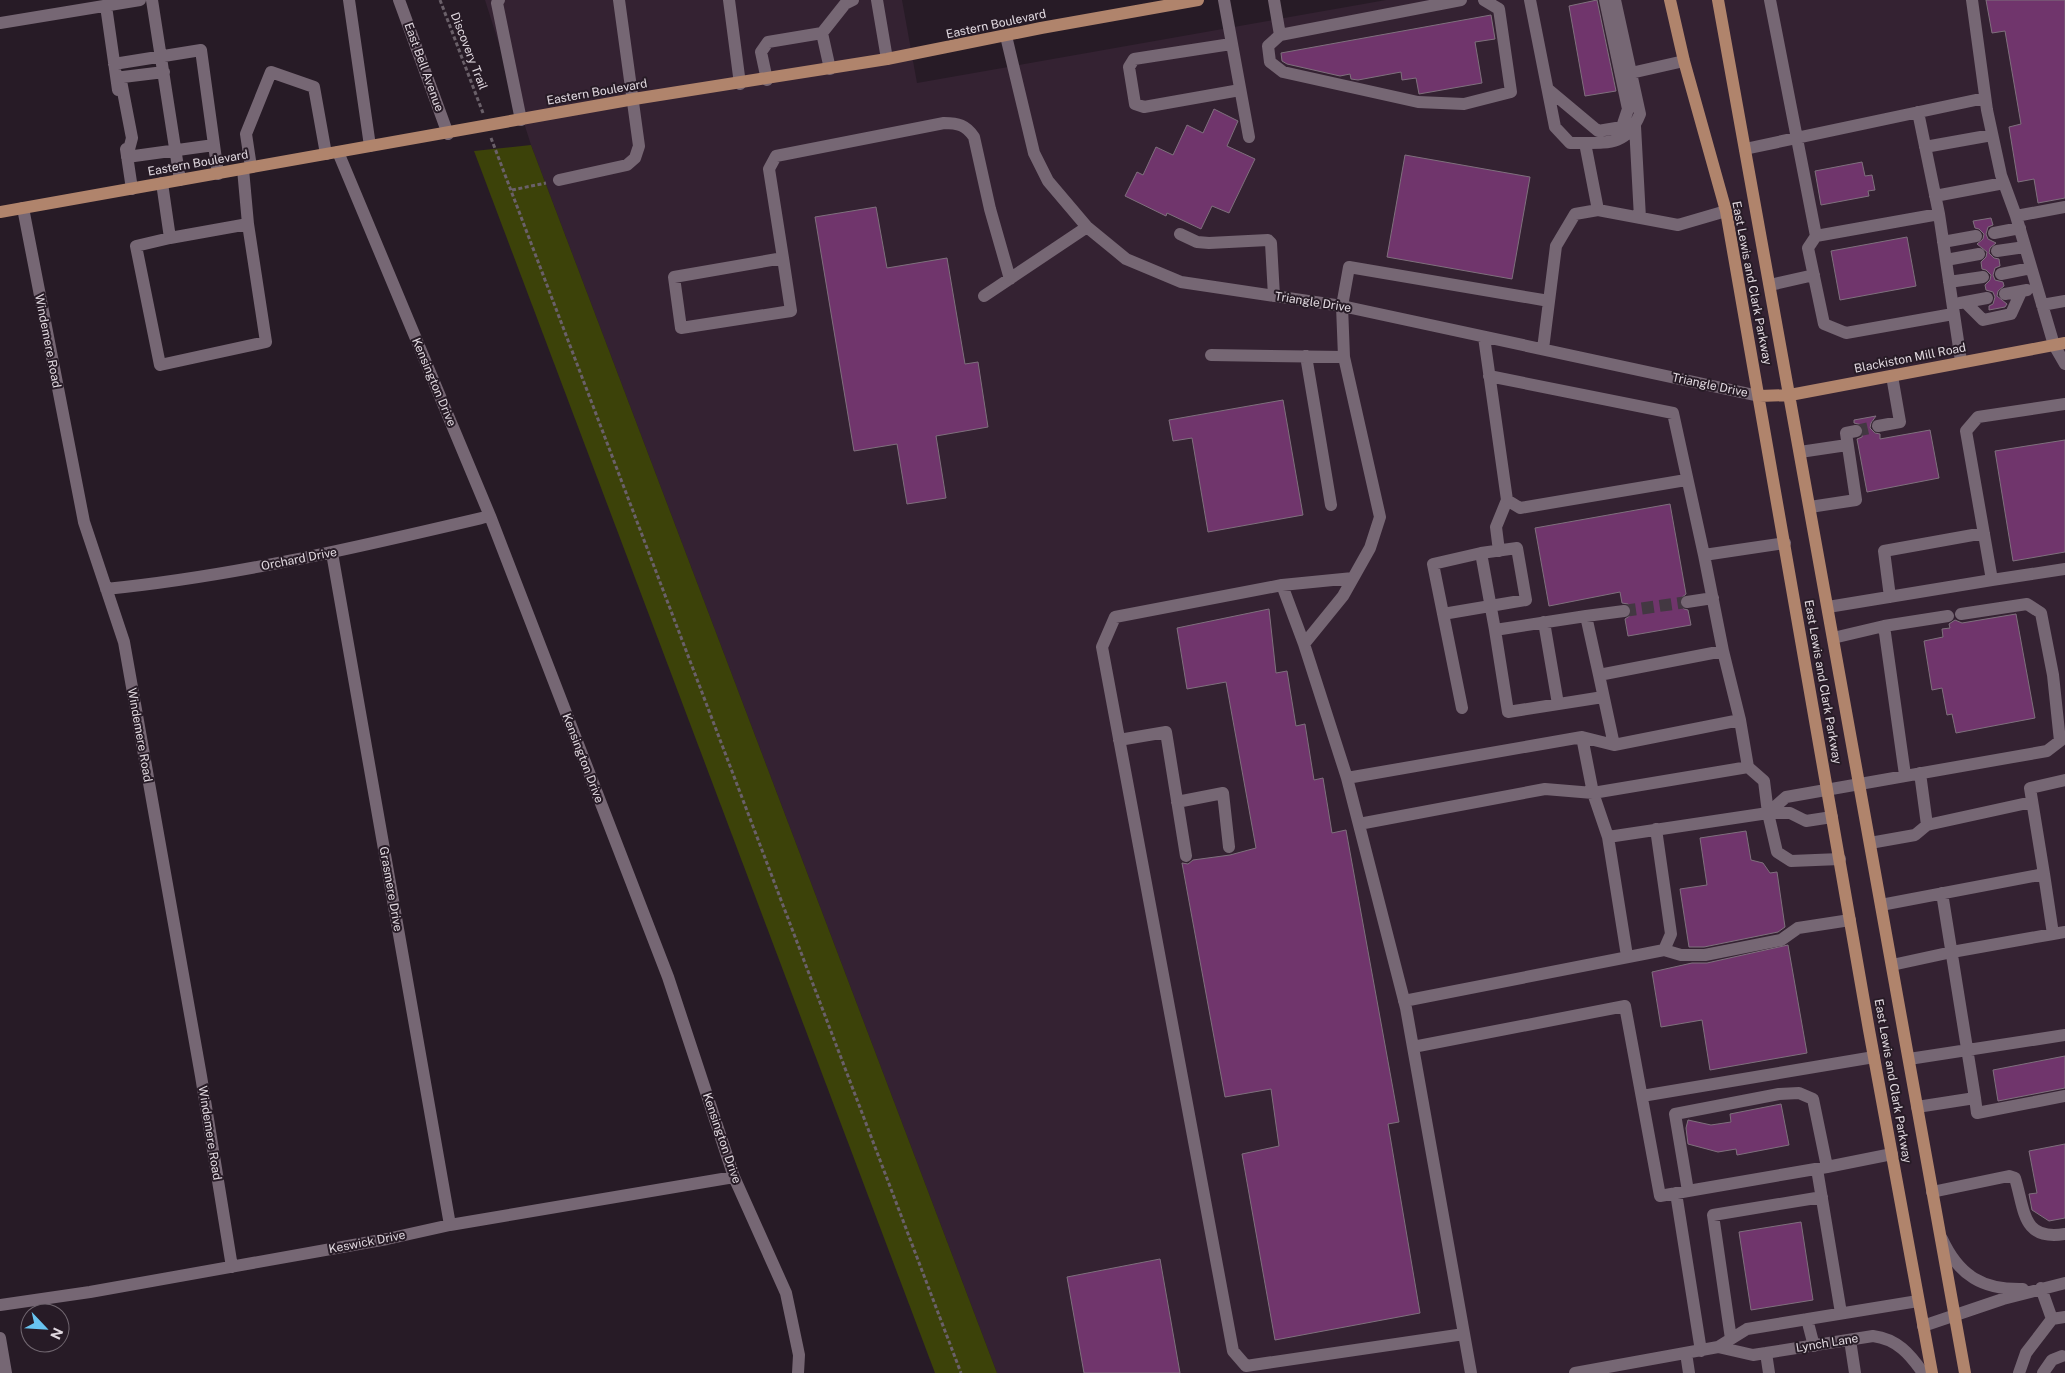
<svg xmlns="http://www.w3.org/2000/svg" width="2065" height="1373" viewBox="0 0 2065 1373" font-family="'Public Sans',sans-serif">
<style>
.built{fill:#342232}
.green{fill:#3c4209}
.building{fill:#70356c;stroke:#7f707d}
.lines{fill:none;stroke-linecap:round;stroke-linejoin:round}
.minor-tunnel{stroke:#433842;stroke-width:12;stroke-dasharray:12 6;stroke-linecap:butt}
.path{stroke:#6a6069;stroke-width:3;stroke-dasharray:4 2.5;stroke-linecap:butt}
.minor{stroke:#766774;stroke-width:12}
.major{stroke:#b0846c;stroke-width:12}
.labels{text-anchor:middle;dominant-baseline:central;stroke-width:4;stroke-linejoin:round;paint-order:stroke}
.street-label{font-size:12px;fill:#e1d9e0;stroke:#271b26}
</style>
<rect width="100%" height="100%" fill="#271b26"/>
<path class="built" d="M485 0H902L917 83 1386 0H2065V1373H997L531 145Z"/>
<path class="green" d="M531 145 997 1373H935L474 151Z"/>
<path class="building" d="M1597 0 1616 91 1585 96 1569 6Z
M1986 0H2065V198L2038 203 2034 179 2018 182 2009 127 2021 124 2005 31 1992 33Z
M1491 15 1495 39 1475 42 1482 83 1419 94 1416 78 1402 80 1401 72 1358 80 1351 79 1350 74 1340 76 1287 64 1282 61 1281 53Z
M1214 109 1238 121 1227 146 1255 159 1229 213 1212 206 1201 229 1167 213 1166 216 1125 196 1137 172 1143 175 1156 147 1173 155 1187 125 1203 133Z
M1405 155 1530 177 1512 279 1387 257Z
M1862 162 1865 176 1872 175 1875 190 1868 191 1869 196 1821 205 1815 171Z
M876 207 887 268 947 258 965 364 978 362 988 427 936 436 946 498 907 504 897 444 854 451 815 217Z
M1991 218 1993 225 1988 227 1986 234 1988 239 1996 243 1990 248 1989 253 1994 258 1999 259 2000 266 1995 268 1993 275 1995 280 2003 282 2004 286 1998 291 1997 296 2007 304 2005 307 1989 310V306L1993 304 1995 297 1993 292 1986 290 1985 285 1990 280 1991 275 1986 270 1982 269 1981 262 1986 257 1987 252 1977 244 1983 239 1984 234 1979 229 1975 228 1973 221Z
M1907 237 1916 286 1840 300 1831 251Z
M1283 400 1303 515 1208 532 1192 438 1173 441 1169 420Z
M1876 416 1871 423 1870 428 1875 433 1880 434V439L1930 430 1939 478 1867 492 1857 439 1862 437 1864 430 1862 425 1854 423V420Z
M2065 440V552L2013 561 1995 451Z
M1670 504 1686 594 1680 599 1679 604 1684 609 1688 610 1691 625 1628 636 1625 619 1631 615 1632 609 1628 604 1622 603 1620 592 1549 606 1535 528Z
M1269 609 1276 673 1287 671 1296 726 1305 724 1314 780 1323 778 1332 833 1346 830 1399 1122 1388 1124 1420 1313 1275 1340 1242 1154 1279 1146 1271 1089 1225 1097 1182 863 1188 864 1193 860 1230 855 1256 848 1226 682 1187 689 1177 628Z
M2016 614 2035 718 1956 733 1952 714 1947 715 1942 688 1932 690 1924 641 1943 637 1942 629 1950 628 1949 624 1955 620 1962 623Z
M1746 831 1751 860 1763 863 1770 873 1777 872 1785 927 1778 932 1704 947H1689L1680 889 1707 885 1700 838Z
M1788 945 1807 1053 1710 1070 1702 1020 1661 1027 1652 972 1692 963H1707Z
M2065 1056V1088L1998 1101 1993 1070Z
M1781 1104 1789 1145 1737 1155 1736 1149 1718 1152 1688 1144 1686 1128 1688 1120 1711 1125 1731 1122 1730 1114Z
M2065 1144V1218L2049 1221 2032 1210 2029 1194 2037 1193 2029 1151Z
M1801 1222 1813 1300 1751 1310 1739 1232Z
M1160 1259 1180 1373H1084L1067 1277Z"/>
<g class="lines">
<path class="minor-tunnel" d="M1856 431 1878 426
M1624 611 1687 602"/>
<path class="path" d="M440 0 483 113
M491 138 961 1373
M512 190 546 183"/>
<path class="minor" d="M152 0 180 180
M349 0 370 146
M399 0 448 134
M499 0 497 3 521 120
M729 0 740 84
M877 0 887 59
M1224 0 1249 137
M1274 0 1280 35 1461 0
M1530 0 1555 127 1570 143C1603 142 1626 149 1640 114L1615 0
M1770 0 1816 236 1808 248 1824 324 1846 333 1953 314
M1972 0 1987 110 2001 175 2016 216 2054 345 2065 364
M106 6 118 90
M0 23 140 0
M822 33 845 4 853 0
M1280 35 1268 46 1270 62 1283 72 1418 102 1464 104 1511 92 1499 9 1484 0
M1006 36 1034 153 1048 181 1087 227 1126 259 1181 282 1342 306 1759 396
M1231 44 1134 59 1129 67 1135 104 1144 107 1240 90
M114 64 201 50 218 174
M164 72 123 77 121 81 132 138 127 157 214 145
M1631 73 1684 61
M767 80 761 52 768 42 822 33 830 69
M1549 90 1598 131 1622 127 1628 109 1605 0
M1918 112 1939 214
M1635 126 1640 218
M1585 143 1598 210
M1925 147 1992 135
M126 149 132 189
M1745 149 1985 98
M338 152 490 516 668 977 734 1177 786 1293 799 1355 798 1373
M251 167 246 134 271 72 314 87 326 154
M559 180 627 165 635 158 639 146 619 0
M162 183 170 238 248 224 243 169
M1935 196 2004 183
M23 208 84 522 124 642 201 1076 232 1267
M2016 216 2065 207
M1994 233 2020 228
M1180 234 1197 242 1209 243 1268 240 1271 243 1274 296
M1816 236 1939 214 1961 361
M170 238 136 246 160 365 266 342 248 224
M1943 242 1976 236
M1997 251 2025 247
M783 258 791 311 681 328 674 277 783 258 769 169 776 156 944 123C958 123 966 125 974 137L990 209 1010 279
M1946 260 1979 254
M2001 274 2031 268
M1949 282 1983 277
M1770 285 1814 275
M2005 294 2027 290
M984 296 1087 227
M1965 302 1983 320 2011 314 2021 292
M1960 303 1987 298
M2042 305 2065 301
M1484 337 1507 500 1520 508 1686 480
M1543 349 1556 246 1575 214 1598 210 1678 225 1726 211
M1211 355 1344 357
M1306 356 1331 505
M1489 376 1673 413 1704 555 1723 651 1740 720
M1878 426 1900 422 1892 376
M1800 452 1847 445
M1810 507 1856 500 1846 433 1856 431
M1499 551 1496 527 1507 500
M332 553 450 1225
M1704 555 1785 543
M1353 578 1282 585 1115 617 1102 647 1233 1351 1246 1366 1464 1334
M1992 580 2065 569
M1282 585 1304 644
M106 589C236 576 362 546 490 516
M1890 597 1884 551 1984 533
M1687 602 1713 598
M1828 607 1992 580 1966 431 1978 417 2065 404
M1443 614 1526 600 1517 548 1481 553
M1586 616 1495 630 1508 712 1603 697
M1544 622 1558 704
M1884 626 1905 775
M1833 638 1884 626 1948 616
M1599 675 1586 616 1624 611
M1462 708 1433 564 1481 553 1495 630
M1582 737 1593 793 1608 837 1627 956
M1119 740 1166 732 1186 856
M1614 745 1599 675 1723 651
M1347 778 1582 737 1614 745 1740 720 1748 767 1764 781 1768 813 1777 852 1791 861 1840 859
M1177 802 1223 793 1229 847
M1768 813 1786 797 2047 751 2060 741 2053 675 2041 613 2027 604 1961 614
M1359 824 1545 789 1593 793 1748 767
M1927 825 2032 802
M1608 837 1768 813H1790L1806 821 1832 817
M1870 843 1915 835 1927 825 1920 773
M2044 874 2053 934 2065 932
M1942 893 1975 1098
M1881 905 2044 874 2030 788 2065 780
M1664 950 1681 955H1705L1781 940 1798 928 1850 920
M1892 965 1952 952 2053 934
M1404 1001 1664 950 1671 934 1656 829
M1413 1047 1625 1006 1660 1196 1688 1191
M1909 1059 2065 1035
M1642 1096 1874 1057
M1917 1107 1975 1098 1977 1113 2065 1096
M1827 1167 1688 1191 1675 1114 1779 1094 1799 1093 1813 1099 1827 1167 1892 1154
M1817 1169 1841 1313
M1932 1192 2009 1176 2015 1178C2025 1211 2022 1241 2065 1234
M1676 1193 1701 1351
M1942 1239C1959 1276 1983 1290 2023 1289
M0 1305 90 1292 387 1239 450 1225 734 1177
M1807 1319 1814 1346
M2052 1319 2065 1317
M1923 1326 2003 1299 2065 1283
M0 1338 6 1373
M1731 1339 1713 1215 1822 1197
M1850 1340 1855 1373
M1718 1347 1753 1355 1873 1336C1897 1339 1910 1354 1923 1373
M1686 1353 1689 1373
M1766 1353 1769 1373
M1471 1373 1406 1008 1347 778 1304 644 1343 596 1370 548 1380 517 1344 357 1342 306 1349 267 1549 301
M1575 1373 1718 1347 1747 1329 1918 1301
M2019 1373 2026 1353 2052 1319 2041 1288
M2043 1373 2052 1360 2062 1356"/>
<path class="major" d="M1670 0 1684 61 1726 211 1869 1030 1932 1373
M1718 0 1965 1373
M0 212 634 99 887 59 1041 28 1198 0
M1759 396 1790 395 2065 343"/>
</g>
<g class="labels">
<g class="street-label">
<text transform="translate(996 24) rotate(-12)">Eastern Boulevard</text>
<text transform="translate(469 51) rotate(69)">Discovery Trail</text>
<text transform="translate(424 67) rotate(70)">East Bell Avenue</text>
<text transform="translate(597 92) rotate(-10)">Eastern Boulevard</text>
<text transform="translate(198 163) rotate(-10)">Eastern Boulevard</text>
<text transform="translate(1752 283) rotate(79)">East Lewis and Clark Parkway</text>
<text transform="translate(1313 302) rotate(9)">Triangle Drive</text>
<text transform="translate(48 341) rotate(79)">Windemere Road</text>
<text transform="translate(1910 358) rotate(-11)">Blackiston Mill Road</text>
<text transform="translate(434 382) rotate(67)">Kensington Drive</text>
<text transform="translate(1710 385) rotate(12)">Triangle Drive</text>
<text transform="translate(299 559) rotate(-11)">Orchard Drive</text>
<text transform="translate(1823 682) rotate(80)">East Lewis and Clark Parkway</text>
<text transform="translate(140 735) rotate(80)">Windemere Road</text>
<text transform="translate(583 758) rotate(69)">Kensington Drive</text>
<text transform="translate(391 889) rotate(80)">Grasmere Drive</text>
<text transform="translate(1893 1081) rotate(80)">East Lewis and Clark Parkway</text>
<text transform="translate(210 1133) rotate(81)">Windemere Road</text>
<text transform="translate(722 1138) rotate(71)">Kensington Drive</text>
<text transform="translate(367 1242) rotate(-11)">Keswick Drive</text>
<text transform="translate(1827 1343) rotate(-9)">Lynch Lane</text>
</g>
</g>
<g transform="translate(45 1328) rotate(115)"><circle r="24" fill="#271b26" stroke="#716770"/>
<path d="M0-4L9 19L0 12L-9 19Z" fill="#68c4f0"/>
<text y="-8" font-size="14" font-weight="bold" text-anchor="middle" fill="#e1d9e0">N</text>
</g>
</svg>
